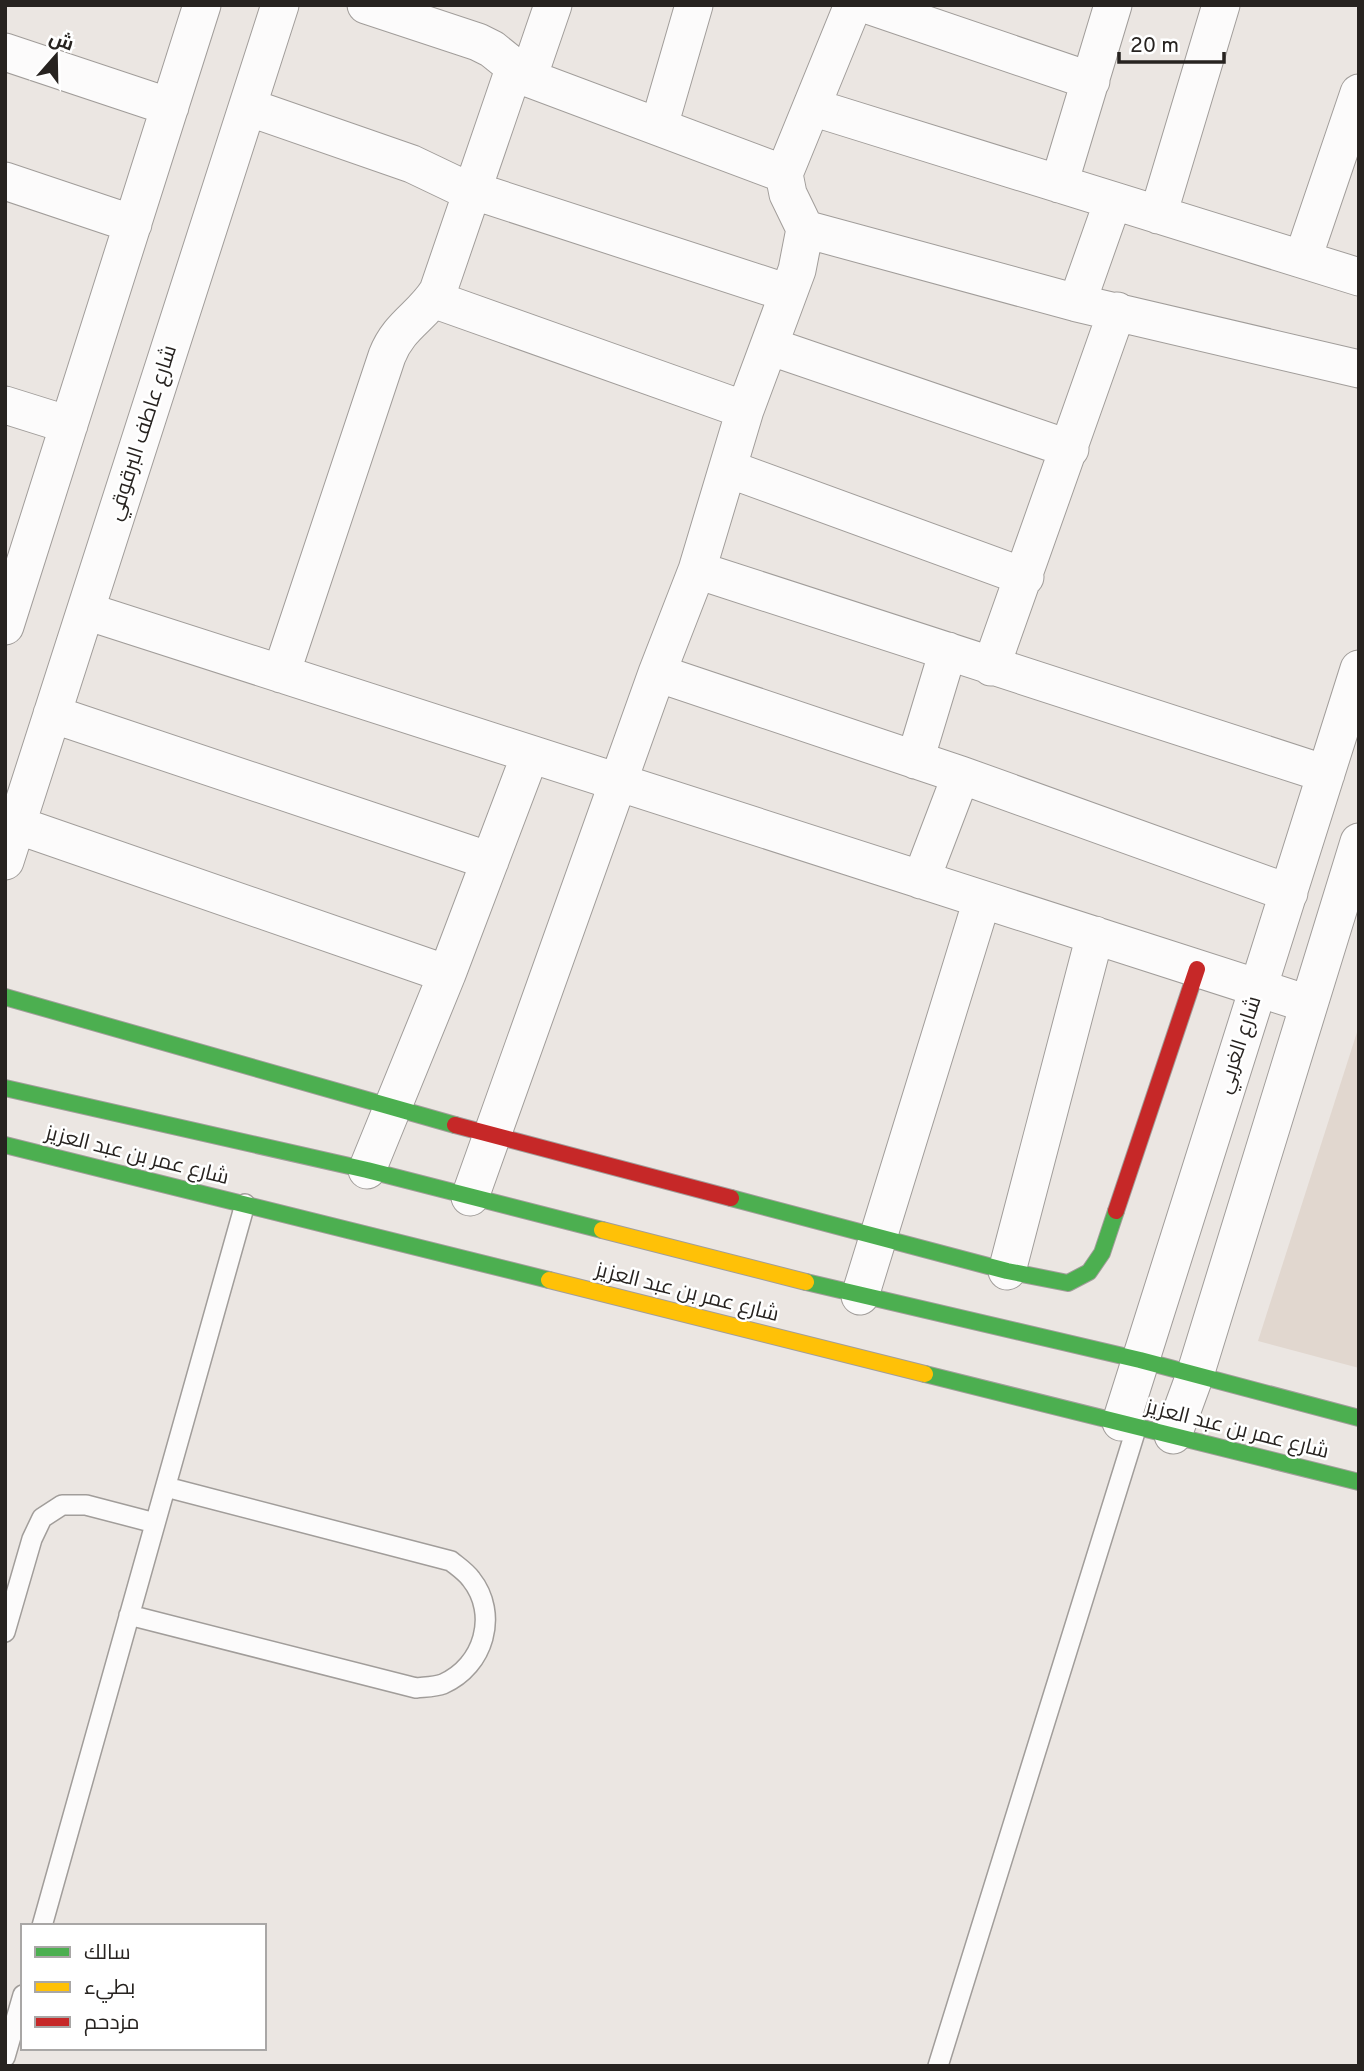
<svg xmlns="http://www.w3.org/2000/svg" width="1364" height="2071" viewBox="0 0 1364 2071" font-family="Overpass,Cairo,sans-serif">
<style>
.built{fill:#e1d7cf}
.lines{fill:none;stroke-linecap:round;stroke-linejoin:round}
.lane-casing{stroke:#a19d9a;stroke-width:22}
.street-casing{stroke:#a19d9a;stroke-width:39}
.fast-casing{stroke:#a19d9a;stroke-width:18}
.slow-casing{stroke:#a19d9a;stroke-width:18}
.jam-casing{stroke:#a19d9a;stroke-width:18}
.lane{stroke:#fcfbfb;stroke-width:19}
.street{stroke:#fcfbfb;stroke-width:37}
.fast{stroke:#4caf50;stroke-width:16}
.slow{stroke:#ffc107;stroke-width:16}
.jam{stroke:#c62828;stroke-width:16}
.labels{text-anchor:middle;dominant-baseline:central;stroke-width:5;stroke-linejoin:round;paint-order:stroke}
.street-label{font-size:21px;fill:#272320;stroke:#fff}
</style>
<rect width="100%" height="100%" fill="#ebe6e2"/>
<path class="built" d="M1359 1026V1368L1258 1341Z"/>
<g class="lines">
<defs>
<path id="lane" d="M129 1615 416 1688C424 1687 435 1687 443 1684 484 1666 499 1614 471 1579 466 1572 457 1566 451 1561L166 1487
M5 1632 32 1539 42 1518 62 1505H86L155 1523
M42 1926 245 1204
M5 2057 23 1995
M938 2066 1137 1426"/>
<path id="street" d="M366 5 478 42 492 49 528 78 784 174
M868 5 1091 81
M5 52 170 107
M528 78 553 5
M248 107 412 164 456 185 788 293
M812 107 1359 277
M659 126 694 5
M5 181 133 224
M1059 184 1113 5
M1158 215 1221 5
M805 229 1077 303 1359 369
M1303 258 1359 93
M433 299 745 410
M1077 303 1113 201
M769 346 1070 449
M5 405 69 425
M729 469 1025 577
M697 570 1326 774
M86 611 1308 1004
M5 626 202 5
M991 667 1117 311
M657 673 961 775 1289 893
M281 674 387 356C399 325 422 317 438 291L514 69
M52 714 490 861
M915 760 948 651
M17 825 447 974
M5 861 280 5
M921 880 961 775
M367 1170 447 974 530 755
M470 1197 657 673 697 570 745 410 797 270 805 229 788 194 784 174 853 5
M1007 1271 1095 935
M860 1296 982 900
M1121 1422 1359 669
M1173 1435 1195 1375 1359 842"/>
<path id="fast" d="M5 997 455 1125
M5 1088 367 1170 602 1230
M5 1145 549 1280
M731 1198 1007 1271 1068 1283 1089 1272 1102 1253 1116 1211
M806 1282 1140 1360 1359 1418
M925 1374 1359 1482"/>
<path id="slow" d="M602 1230 806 1282
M549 1280 925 1374"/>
<path id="jam" d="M455 1125 731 1198
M1116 1211 1197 969"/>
</defs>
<use href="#lane" class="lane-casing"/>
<use href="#street" class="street-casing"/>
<use href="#fast" class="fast-casing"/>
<use href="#slow" class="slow-casing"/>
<use href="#jam" class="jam-casing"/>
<use href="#lane" class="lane"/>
<use href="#street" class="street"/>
<use href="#fast" class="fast"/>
<use href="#slow" class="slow"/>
<use href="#jam" class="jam"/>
</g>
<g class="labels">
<g class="street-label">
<text transform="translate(143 433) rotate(-72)">شارع عاطف البرقوقي</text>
<text transform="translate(1240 1045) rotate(-72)">شارع الغربي</text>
<text transform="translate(137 1156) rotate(14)">شارع عمر بن عبد العزيز</text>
<text transform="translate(687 1293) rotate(14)">شارع عمر بن عبد العزيز</text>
<text transform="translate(1237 1430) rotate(14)">شارع عمر بن عبد العزيز</text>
</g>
</g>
<rect width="1364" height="2071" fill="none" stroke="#272320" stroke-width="14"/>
<rect x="21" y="1924" width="245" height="126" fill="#ffffff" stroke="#a9a7a6" stroke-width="2"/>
<rect x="35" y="1947" width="35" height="10" fill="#4caf50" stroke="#a9a7a6" stroke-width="2"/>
<text x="84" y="1959" font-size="21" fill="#272320">سالك</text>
<rect x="35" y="1982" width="35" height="10" fill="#ffc107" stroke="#a9a7a6" stroke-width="2"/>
<text x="84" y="1994" font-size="21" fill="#272320">بطيء</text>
<rect x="35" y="2017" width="35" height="10" fill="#c62828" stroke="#a9a7a6" stroke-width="2"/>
<text x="84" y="2029" font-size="21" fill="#272320">مزدحم</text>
<g transform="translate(56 56) rotate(20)" stroke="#ffffff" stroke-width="5" paint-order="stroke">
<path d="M0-5L12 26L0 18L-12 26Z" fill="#272320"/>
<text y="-10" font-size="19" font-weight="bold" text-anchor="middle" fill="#272320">ش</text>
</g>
<path d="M1119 52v10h105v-10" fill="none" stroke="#272320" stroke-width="3.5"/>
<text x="1130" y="52" font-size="21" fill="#272320" stroke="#ffffff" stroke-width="5" paint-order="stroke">20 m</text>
</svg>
